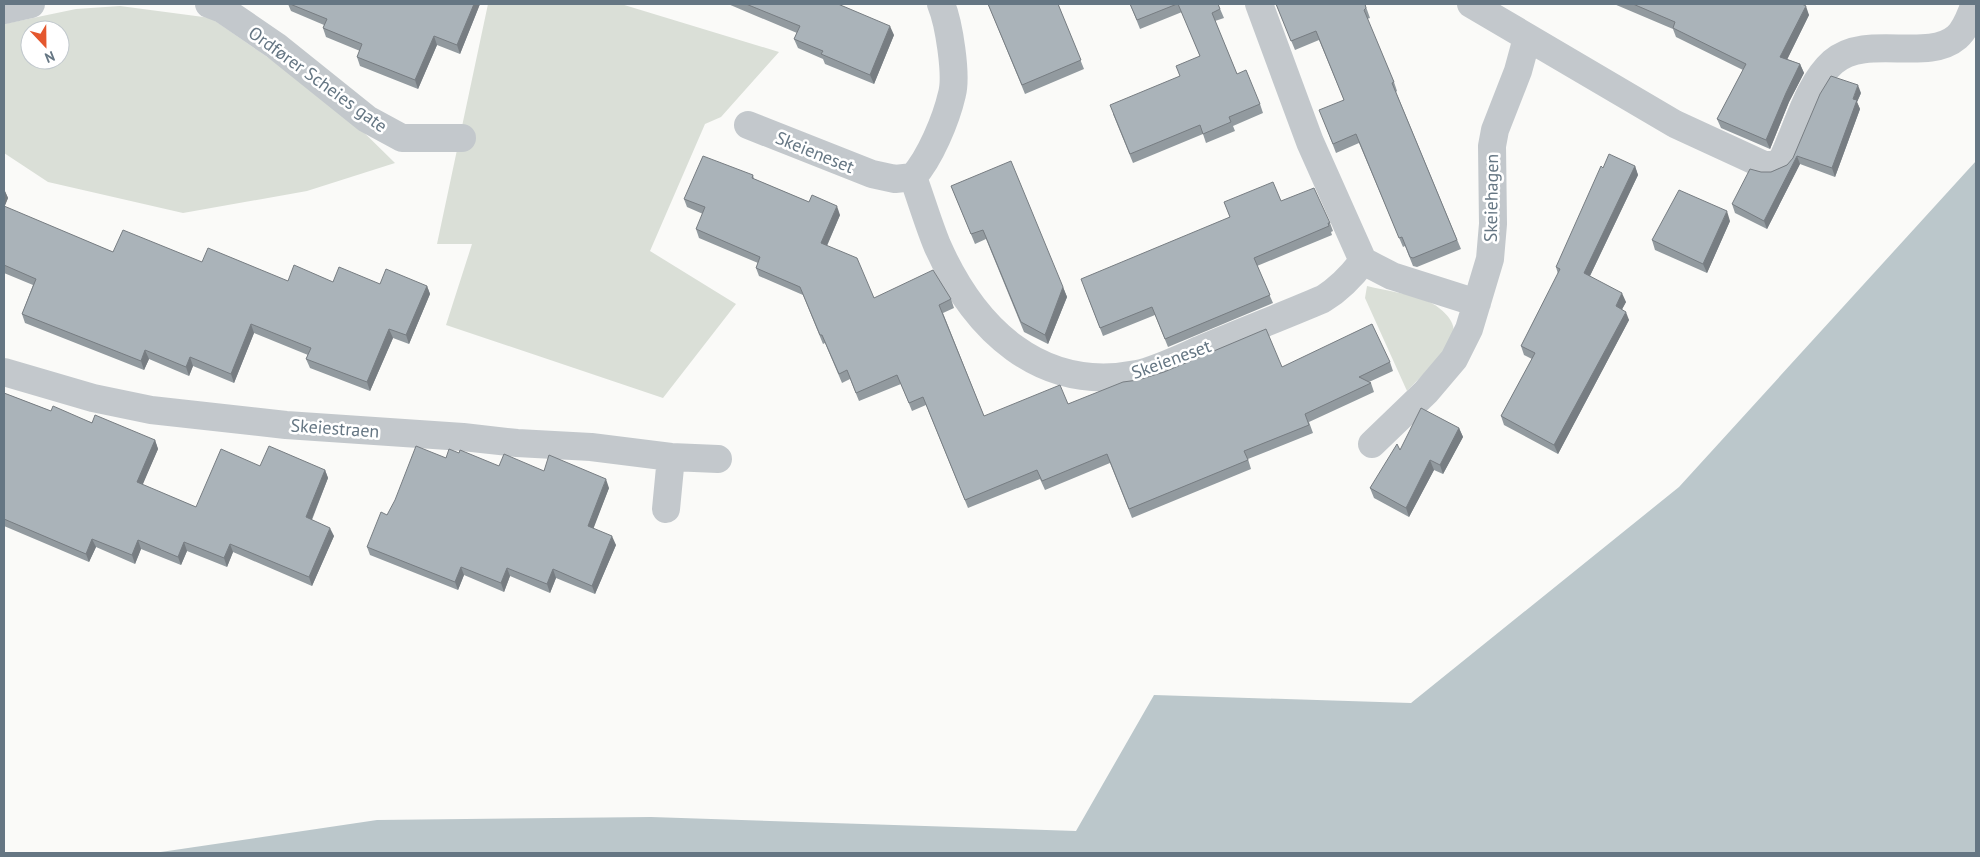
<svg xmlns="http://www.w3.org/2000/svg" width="1980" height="857" viewBox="0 0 1980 857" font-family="'PT Sans',sans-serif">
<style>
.green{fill:#dadfd7;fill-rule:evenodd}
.water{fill:#bbc7cb}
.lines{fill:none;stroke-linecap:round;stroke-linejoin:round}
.minor{stroke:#c3c8cc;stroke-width:28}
.wall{fill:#929a9f}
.shaded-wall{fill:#777d82}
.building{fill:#aab3b9;stroke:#777d82}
.labels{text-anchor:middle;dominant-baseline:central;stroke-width:5;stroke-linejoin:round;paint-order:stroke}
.street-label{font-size:18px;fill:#657683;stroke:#fff}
</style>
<rect width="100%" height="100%" fill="#fafaf8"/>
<path class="green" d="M488 4H621L779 52 721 117 705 124 650 251 736 304 663 398 446 325 472 244H437Z
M120 6 211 18 335 104 395 163 307 191 183 213 48 182 4 153V24L76 9ZM30 30H60V60H30Z
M1367 286C1386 291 1408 293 1427 301 1440 306 1460 323 1452 338 1442 358 1422 375 1407 391L1365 298Z"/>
<path class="water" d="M1976 161V853H154L377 820 651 817 1076 831 1154 695 1411 703 1679 487Z"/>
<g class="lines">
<path class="minor" d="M209 4 222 9 276 46 367 119 402 138H462
M941 4C949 23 957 75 952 94 946 120 930 158 913 177 921 199 928 223 937 245 974 329 1040 393 1137 374 1157 370 1185 356 1204 348 1244 331 1283 316 1323 299 1339 289 1351 277 1363 261
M1259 4 1310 142 1363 261 1392 276 1477 303
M1471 4 1675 124 1764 165H1774L1782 160C1797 130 1807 85 1833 62 1867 33 1927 63 1957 37 1967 28 1970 15 1975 4
M4 10 31 4
M748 125 872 174 895 179 913 177
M4 372 93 398 151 410 286 425 463 437 517 443 591 447 671 457 718 459
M1372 444 1426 392 1454 359 1469 329 1490 259 1493 224 1492 146 1495 130 1518 71 1527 38
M666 509 671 457"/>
</g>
<path class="wall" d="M288 4H480L460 54 437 45 418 89 360 66 357 57 360 51 326 37 323 28 324 25 291 11Z
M728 4H838L894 35 874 84 825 64 823 59 798 48 794 39 797 33Z
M988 4H1058L1084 69 1025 94Z
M1130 4H1218L1224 18 1215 21 1237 74 1260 104 1263 113 1233 126 1235 131 1206 143 1203 134 1133 163 1113 114 1180 77 1200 56 1182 12 1140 29Z
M1276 4H1365L1370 18 1367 19 1394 82 1397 91 1396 92 1461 249 1417 267 1413 266 1405 246 1403 247 1359 143 1336 153 1323 119 1344 100 1319 40 1295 50Z
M1614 4H1802L1809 15 1787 59 1800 64 1804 73 1789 102 1770 149 1721 128 1717 119 1743 70 1676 37 1673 29Z
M1861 93 1857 102 1860 109 1835 177 1800 164 1767 229 1735 213 1732 204 1761 172H1771L1787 165Z
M1635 166 1638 175 1590 276 1626 302 1622 309 1629 320 1558 454 1504 425 1501 416 1532 359 1524 355 1521 346 1558 274 1556 267 1603 168Z
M753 175 754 179 840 215 827 246 874 298 951 299 954 308 943 313 984 416 1068 404 1282 367 1390 362 1393 371 1369 382 1371 383 1374 392 1309 422 1313 433 1248 459 1251 469 1132 518 1110 463 1045 490 1040 479 968 508 926 405 912 411 901 384 859 401 850 379 842 383 825 343 823 344 803 295 759 276 756 268 758 263 699 238 696 229 703 214 687 207 684 199Z
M951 186 1063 287 1067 297 1048 344 1024 332 986 239 975 244Z
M4 189 8 198 4 207 113 252 202 262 288 281 427 286 430 294 409 344 393 338 370 391 310 368 306 359 308 355 254 333 234 383 193 366 189 376 149 359 144 370 25 323 22 314 33 285 4 273Z
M1281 201 1330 223 1333 231 1331 232 1332 235 1257 266 1273 303 1168 347 1155 315 1103 336 1084 287 1230 217 1224 202Z
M1730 221 1707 273 1655 250 1652 240Z
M4 393 51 411 155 440 158 449 142 485 196 507 260 466 325 470 328 478 312 520 334 536 312 586 233 552 227 567 187 551 181 565 141 549 135 564 96 547 89 562 4 526Z
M1459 428 1463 437 1443 474 1434 470 1409 517 1374 498 1370 488 1400 450Z
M446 458 499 466 544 471 609 488 593 528 616 545 595 594 556 578 550 593 510 576 504 592 464 575 458 590 370 555 367 547 387 515Z"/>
<path class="shaded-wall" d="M474 4H480L460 54 457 45Z
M1806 6 1809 15 1784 66 1780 57Z
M890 26 894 35 874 84 870 75Z
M434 36 437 45 418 89 415 80Z
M1800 64 1804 73 1789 102 1770 149 1766 140 1786 93Z
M1858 85 1861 93 1857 102 1860 109 1835 177 1832 168 1853 99Z
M1797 156 1800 164 1767 229 1764 221Z
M1635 166 1638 175 1587 282 1584 273Z
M4 189 8 198 4 208Z
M837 206 840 215 824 252 821 243Z
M1727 211 1730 221 1707 273 1703 264Z
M427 286 430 294 409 344 406 335Z
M1063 287 1067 297 1048 344 1045 335Z
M1622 293 1626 302 1619 315 1616 306Z
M1626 312 1629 320 1558 454 1554 445Z
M251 324 254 333 234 383 231 374Z
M389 329 393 338 370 391 367 382Z
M145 350 149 359 144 370 141 361Z
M190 357 193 366 189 376 186 367Z
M1459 428 1463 437 1443 474 1440 465Z
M155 440 158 449 140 491 137 482Z
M1430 460 1434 470 1409 517 1406 508Z
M325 470 328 478 309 526 306 517Z
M606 479 609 488 591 535 588 526Z
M330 528 334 536 312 586 309 577Z
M612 536 616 545 595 594 592 586Z
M92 539 96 547 89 562 86 554Z
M138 540 141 549 135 564 132 555Z
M184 542 187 551 181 565 178 557Z
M230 544 233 552 227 567 224 558Z
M461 567 464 575 458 590 455 582Z
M507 568 510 576 504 592 501 583Z
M553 569 556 578 550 593 547 584Z"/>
<path class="building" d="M290 4H474L457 45 434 36 415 80 357 57 362 44 323 28 327 19Z
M746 4H838L890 26 870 75 821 54 823 51 794 39 800 26Z
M988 4H1058L1081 60 1022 85Z
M1130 4H1177L1137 20Z
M1178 4H1218L1220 9 1212 13 1237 74 1246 70 1260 104 1229 117 1231 122 1203 134 1200 125 1130 154 1110 105 1180 76 1176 66 1200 56Z
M1276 4H1365L1366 8 1364 10 1394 82 1392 83 1457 240 1413 258 1410 257 1402 237 1399 238 1356 134 1333 144 1319 110 1344 100 1316 31 1291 41Z
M1633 4H1802L1806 6 1780 57 1800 64 1786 93 1766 140 1717 119 1746 64 1673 28 1675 22Z
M1831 76 1858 85 1853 99 1857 100 1832 168 1797 156 1764 221 1732 204 1750 169 1761 172H1771L1787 165 1793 158 1820 94Z
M1609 154 1635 166 1584 273 1622 293 1616 306 1626 312 1554 445 1501 416 1535 353 1521 346 1560 269 1556 267 1601 166 1603 168Z
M703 156 753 175 752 178 809 202 812 195 837 206 821 243 857 258 874 298 933 270 951 299 939 305 984 416 1060 385 1068 404 1123 382 1138 380 1164 372 1266 329 1282 367 1372 324 1390 362 1359 377 1371 383 1305 414 1309 425 1244 451 1248 460 1129 509 1107 454 1042 481 1037 470 965 500 923 397 909 403 897 375 856 393 847 370 839 374 822 335H820L800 287 756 268 760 257 696 229 705 207 684 199Z
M1011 161 1063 287 1045 335 1021 322 983 230 971 234 951 186Z
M1273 182 1281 201 1314 188 1330 223H1328L1329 226 1254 258 1270 295 1165 339 1152 307 1100 328 1081 279 1230 217 1224 202Z
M1679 190 1727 211 1703 264 1652 240Z
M4 206 113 252 123 230 202 262 208 248 288 281 294 265 333 282 339 267 380 284 386 269 427 286 406 335 389 329 367 382 306 359 311 348 251 324 231 374 190 357 186 367 145 350 141 361 22 314 36 279 4 265Z
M4 393 51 411 53 406 92 423 95 415 155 440 137 482 196 507 221 449 260 466 269 446 325 470 306 517 330 528 309 577 230 544 224 558 184 542 178 557 138 540 132 555 92 539 86 554 4 519Z
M1421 408 1459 428 1440 465 1430 460 1406 508 1370 488 1397 444 1400 450Z
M416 446 446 458 449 449 459 453 460 450 499 466 504 454 544 471 549 455 606 479 588 526 612 536 592 586 553 569 547 584 507 568 501 583 461 567 455 582 367 547 381 512 387 515 395 500Z"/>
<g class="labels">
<g class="street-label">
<text transform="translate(318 79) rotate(36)">Ordfører Scheies gate</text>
<text transform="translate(815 152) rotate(22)">Skeieneset</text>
<text transform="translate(1491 198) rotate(-89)">Skeiehagen</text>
<text transform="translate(1171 359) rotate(-20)">Skeieneset</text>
<text transform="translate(335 428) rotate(4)">Skeiestraen</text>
</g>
</g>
<rect width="1980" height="857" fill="none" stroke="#657683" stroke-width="10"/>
<g transform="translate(45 45) rotate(158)"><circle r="24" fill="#ffffff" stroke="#c1c8cd"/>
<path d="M0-4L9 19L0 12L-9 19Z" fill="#e4572e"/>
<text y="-8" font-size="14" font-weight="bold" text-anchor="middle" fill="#657683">N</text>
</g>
</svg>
